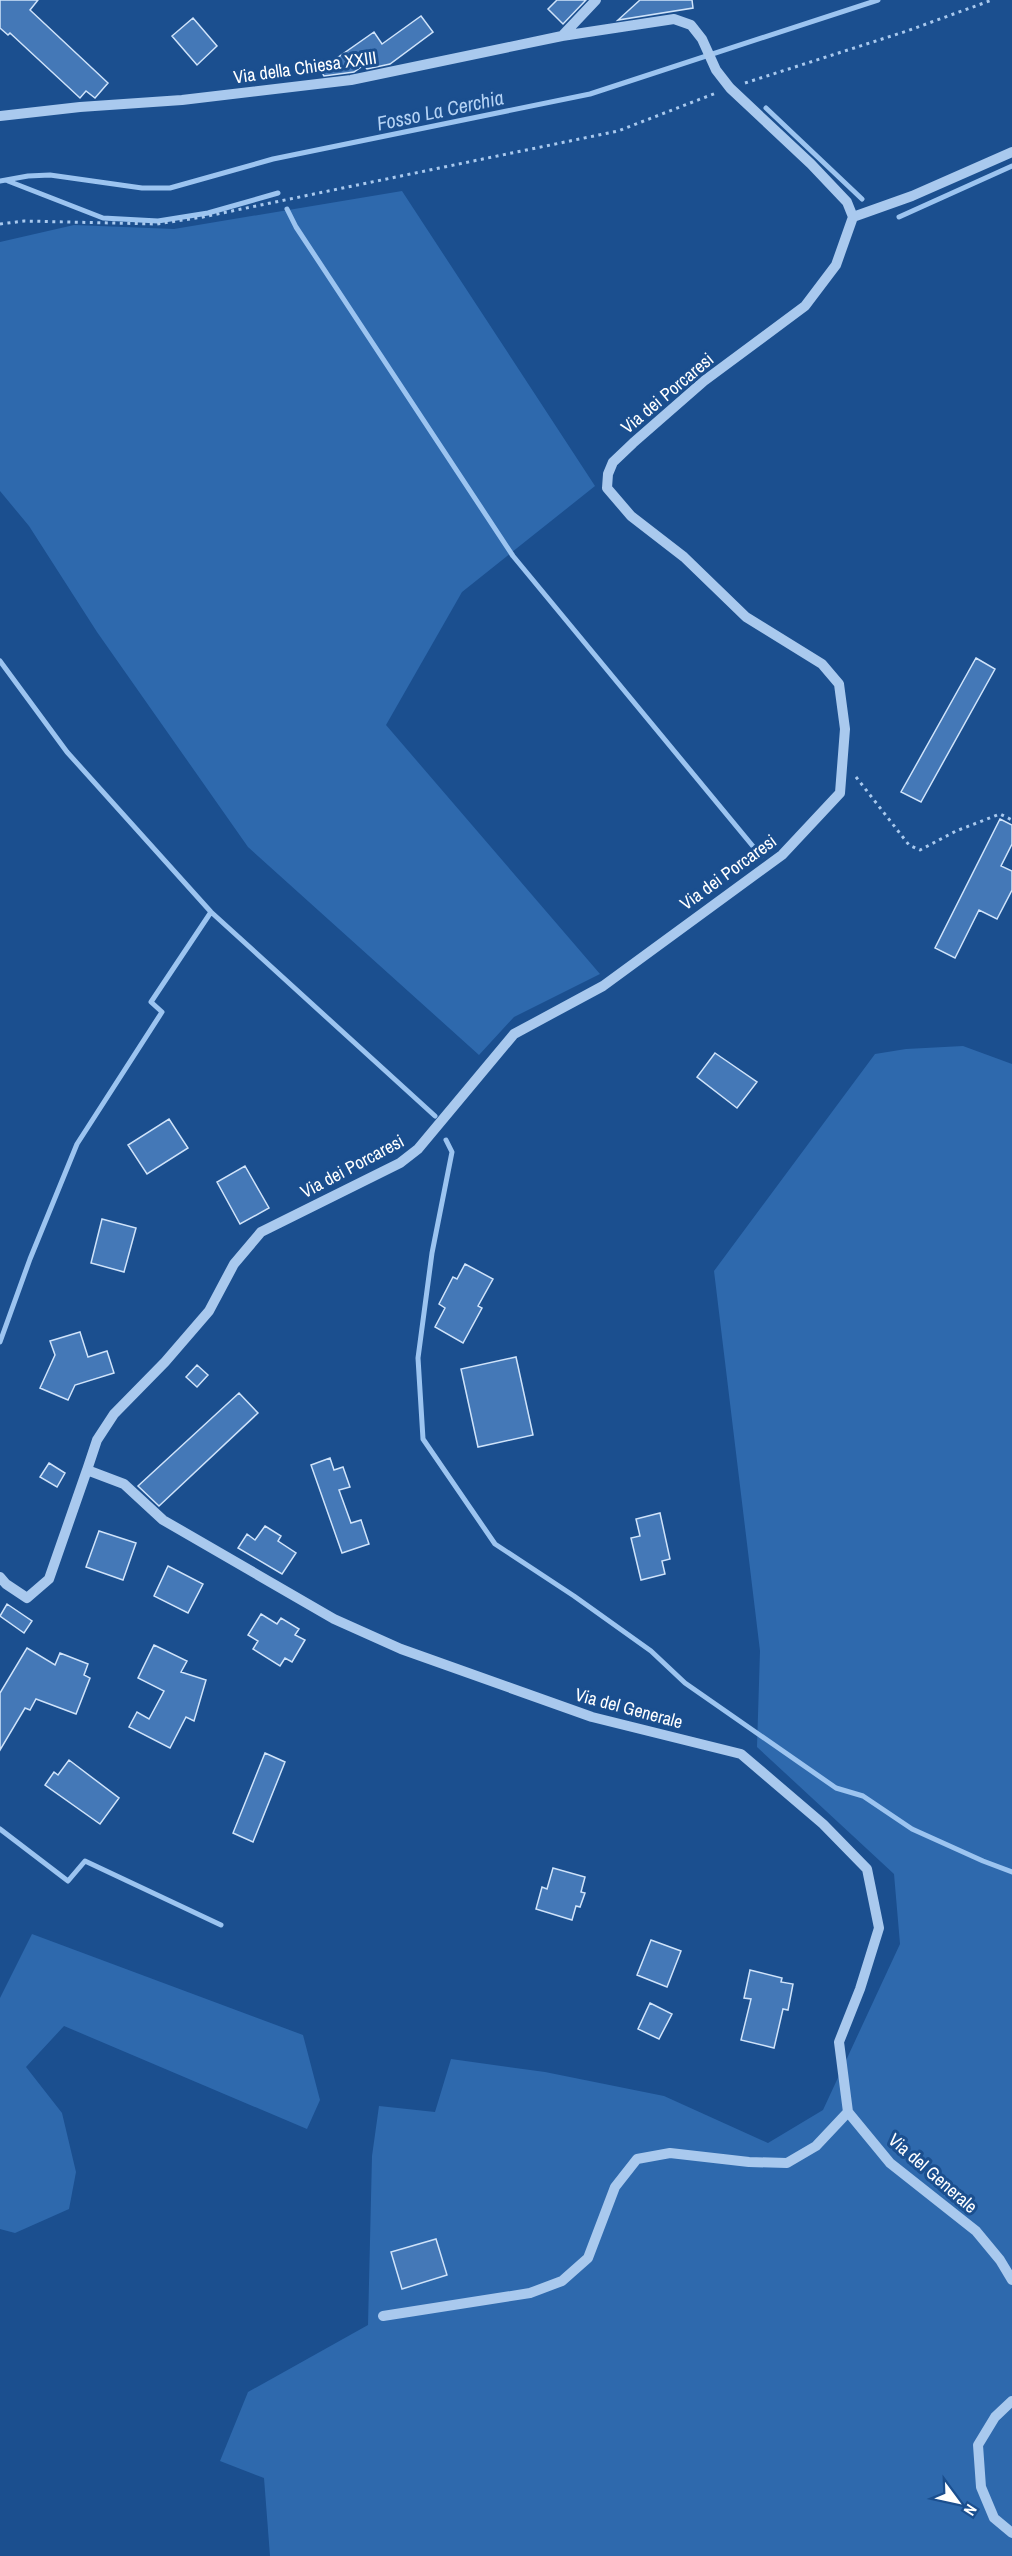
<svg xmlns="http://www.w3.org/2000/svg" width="1012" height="2556" viewBox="0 0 1012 2556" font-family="'Archivo Narrow',sans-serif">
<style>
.green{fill:#2e69ad}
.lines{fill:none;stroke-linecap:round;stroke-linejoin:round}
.stream{stroke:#9cc4f0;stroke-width:5}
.building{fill:#4478b7;stroke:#cfe3fa;stroke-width:1.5}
.path{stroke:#a9c9ee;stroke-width:3;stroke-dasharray:3 4.5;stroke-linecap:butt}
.minor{stroke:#a9c9ee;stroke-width:10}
.labels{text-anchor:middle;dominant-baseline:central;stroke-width:6;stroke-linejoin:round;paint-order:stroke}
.street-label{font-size:18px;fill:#fff;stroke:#1b4f8f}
.water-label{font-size:20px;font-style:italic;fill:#b5d3f5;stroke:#1b4f8f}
</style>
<rect width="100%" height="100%" fill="#1b4f8f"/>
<path class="green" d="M402 191 595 486 462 592 386 725 600 974 514 1017 479 1055 248 847 97 632 29 526 0 491V242L74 225 174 229Z
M963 1046 1012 1064V2556H270L264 2478 220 2461 248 2392 368 2325 372 2156 379 2106 435 2112 451 2059 545 2072 664 2096 768 2143 823 2110 900 1944 894 1874 757 1747 760 1651 714 1271 875 1054 906 1049Z
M32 1934 303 2035 320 2100 307 2129 64 2026 26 2067 62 2113 76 2172 69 2209 15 2233 0 2229V1998Z"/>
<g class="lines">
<path class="stream" d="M766 108 862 199
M0 181 28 176 50 175 142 188H170L273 159 590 94 878 0
M8 181 103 218 158 221 208 213 278 193
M287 209 296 227 513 556 761 856
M899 217 1012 166
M0 661 67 752 211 912 435 1116
M446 1140 452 1152 432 1253 418 1358 423 1439 495 1544 574 1596 651 1651 685 1683 836 1788 863 1796 912 1829 983 1861 1012 1872
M0 1342 30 1259 77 1144 162 1012 151 1002 211 912
M0 1829 68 1881 85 1861 221 1925"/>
</g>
<path class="building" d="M0 0H38L30 10 108 83 95 98 86 91 80 98 10 33 8 35 0 28Z
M557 0H586L563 24 548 9Z
M640 0H692L693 8 618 20Z
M421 16 433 32 390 64 367 69 364 65 354 72 324 76 320 70 374 32 382 44Z
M193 18 217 46 197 65 172 36Z
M976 658 995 669 921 802 901 792Z
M1000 819 1012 825V844L1001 866 1012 871V890L997 919 979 910 955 958 935 948Z
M715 1053 757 1082 737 1108 697 1077Z
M169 1119 188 1148 147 1174 128 1145Z
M245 1166 269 1208 240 1224 217 1182Z
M102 1219 136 1228 124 1272 91 1263Z
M465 1264 493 1279 478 1306 482 1308 463 1343 435 1327 445 1308 439 1304 453 1277 457 1279Z
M80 1332 88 1357 107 1351 114 1373 75 1385 68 1400 40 1388 55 1355 50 1341Z
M516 1357 533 1435 478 1447 461 1369Z
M197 1365 208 1375 197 1387 186 1377Z
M239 1393 258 1413 159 1506 138 1486Z
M330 1458 334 1470 343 1467 350 1487 339 1490 351 1523 361 1520 369 1544 342 1553 311 1465Z
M49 1463 65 1473 57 1487 40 1477Z
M660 1513 670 1559 662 1561 665 1574 641 1580 631 1538 640 1536 636 1519Z
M265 1526 281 1536 278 1541 296 1553 282 1574 238 1548 247 1534 255 1540Z
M99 1531 136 1543 123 1580 86 1567Z
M168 1566 203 1584 188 1613 154 1596Z
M7 1604 32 1621 24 1633 0 1616Z
M261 1614 277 1624 281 1618 299 1629 295 1635 305 1640 292 1662 285 1658 280 1666 253 1649 258 1641 248 1635Z
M154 1645 187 1661 181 1672 206 1680 194 1721 186 1717 170 1748 129 1727 137 1712 149 1719 164 1691 138 1678Z
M27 1648 55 1665 60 1653 88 1664 84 1675 90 1678 76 1714 36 1699 30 1710 25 1708 0 1750V1693Z
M265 1753 285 1762 253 1842 233 1833Z
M69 1760 119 1798 100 1824 45 1785 54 1772 58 1775Z
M553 1868 585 1877 581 1892 585 1893 580 1907 576 1906 572 1920 536 1909 542 1887 547 1889Z
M651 1940 681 1951 667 1987 637 1975Z
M750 1970 782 1978 781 1982 793 1984 788 2010 783 2009 774 2048 741 2040 751 1999 744 1998Z
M650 2003 672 2014 659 2039 638 2029Z
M436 2239 447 2275 402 2289 391 2252Z"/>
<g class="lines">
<path class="path" d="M745 83 907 31 992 0
M0 224 24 221 157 224 203 217 618 131 716 93
M856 777 909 845 920 850 956 831 1000 814 1012 820"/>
<path class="minor" d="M0 116 80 107 182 100 351 80 562 36 596 0
M853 217 912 196 1012 152
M87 1470 97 1440 114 1414 165 1362 209 1311 234 1264 261 1232 400 1163 418 1149 514 1034 603 986 782 855 840 793 845 729 839 684 822 664 746 617 684 557 631 516 607 488 608 474 613 462 633 443 704 381 805 306 836 265 853 217 847 202 811 164 730 88 716 70 702 39 691 25 674 19 562 36
M0 1577 6 1584 27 1598 49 1579 87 1470 124 1484 163 1520 334 1619 401 1649 592 1717 741 1754 823 1824 867 1869 879 1928 860 1989 839 2042 848 2112 890 2163 976 2231 1000 2260 1012 2280
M383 2316 530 2293 562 2281 588 2258 615 2187 637 2159 670 2153 749 2162 787 2163 816 2146 848 2112
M1012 2401 995 2417 978 2445 981 2487 994 2518 1012 2533"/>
</g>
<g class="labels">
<g class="street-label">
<text transform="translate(305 67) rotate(-8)">Via della Chiesa XXIII</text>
<text transform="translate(667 393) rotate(-40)">Via dei Porcaresi</text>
<text transform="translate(728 872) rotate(-36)">Via dei Porcaresi</text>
<text transform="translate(352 1166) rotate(-28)">Via dei Porcaresi</text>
<text transform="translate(629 1708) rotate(15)">Via del Generale</text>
<text transform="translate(933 2173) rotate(41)">Via del Generale</text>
</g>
<g class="water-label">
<text transform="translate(440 110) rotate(-12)">Fosso La Cerchia</text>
</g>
</g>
<g transform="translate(958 2502) rotate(123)" stroke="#1b4f8f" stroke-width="4.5" paint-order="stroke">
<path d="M0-4.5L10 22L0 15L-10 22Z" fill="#ffffff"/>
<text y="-9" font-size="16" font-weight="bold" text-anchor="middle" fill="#ffffff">N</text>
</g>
</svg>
